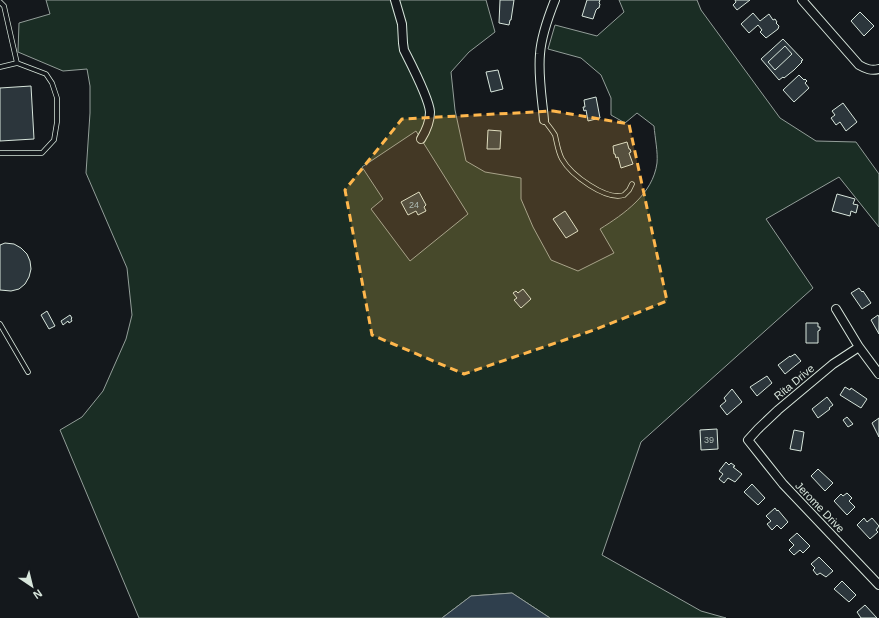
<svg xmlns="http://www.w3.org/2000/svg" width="879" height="618" viewBox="0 0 879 618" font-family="Helvetica,sans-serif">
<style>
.green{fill:#1a2d24;stroke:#939e99;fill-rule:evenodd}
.water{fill:#2f3f4d;stroke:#939e99}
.building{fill:#2c363c;stroke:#d8e6dc}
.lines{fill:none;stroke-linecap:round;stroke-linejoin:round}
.lane-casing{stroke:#d8e6dc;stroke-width:5.5}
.street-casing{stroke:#d8e6dc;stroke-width:10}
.lane{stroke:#14181c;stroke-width:4}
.street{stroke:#14181c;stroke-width:8}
.marked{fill:#ffb74d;fill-opacity:0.2;stroke:#ffb74d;stroke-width:3;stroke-dasharray:8 5;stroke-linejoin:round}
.labels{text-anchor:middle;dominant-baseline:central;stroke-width:3;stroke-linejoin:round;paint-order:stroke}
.number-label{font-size:9px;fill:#adbab4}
.street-label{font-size:11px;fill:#d8e6dc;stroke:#14181c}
</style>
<rect width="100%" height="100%" fill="#14181c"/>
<path class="green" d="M46 0H486L495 32 469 52 451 72 455 110 466 161 485 172 521 178V199L533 227 551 260 578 271 614 253 600 229C624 214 653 194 657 163 658 152 655 138 654 126L637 113 625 123 611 115V98L601 75 581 58 548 49 555 25 597 36 624 12 619 0H697L701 10 780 118 816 141 856 142 879 174V227L839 177 766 219 813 288 641 442 602 555 701 611 726 618H550L512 593 471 596 442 618H139L60 430 82 417 103 391 126 339 132 315 127 268 86 173 90 113V86L87 69 63 71 18 52 19 23 50 14ZM416 131 468 214 410 261 371 209 383 199 362 167Z"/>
<path class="water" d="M512 593 550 618H442L471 596Z"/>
<path class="building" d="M500 0H514L511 20H510L509 25 499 23Z
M587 0H600L599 3 600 4 599 8H598L596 10 593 19 582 16Z
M735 0H750L737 10 733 5 736 2Z
M860 12 874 26 864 36 851 21Z
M753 13 760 21 769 14 773 20 775 19 777 22 776 23 779 26 778 29 766 38 760 32 762 30 758 25 749 33 741 24Z
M783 39 803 60 801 61 802 62 794 70 784 78 783 77 779 80 761 59Z
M785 46 792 54 775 70 768 62Z
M498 70 503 89 491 92 486 72Z
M799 75 804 80 805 79 807 81 805 83 809 88 794 102 783 90Z
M31 86 34 139 0 141V88Z
M596 97 600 118 588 121 586 110 584 111 583 107H585L584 100Z
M843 103 857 122 846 131 840 122 836 125 831 118 835 115 832 111Z
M488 130 501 131 500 149H487Z
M627 142 629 149H630L631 152 629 153 633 164 621 168 618 157 616 158 615 154H614L613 146Z
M419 192 426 205 424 207 426 211 418 215 416 211 408 215 401 202Z
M837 194 855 199 853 204 858 205 856 213 851 211 850 216 832 211Z
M565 211 578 231 566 238 553 219Z
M5 243 14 244 21 248 27 254 30 261 31 269 29 277 25 284 19 289 11 291 0 290V245Z
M859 288 862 292 863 291 871 303 862 309 851 293Z
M523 289 531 299 521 308 514 300 517 298 513 293 516 291 518 293Z
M47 311 55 326 49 329 41 315Z
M70 315 72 318 71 319 72 321 69 323 68 321 63 325 61 321Z
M878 315 879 317V334L871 320Z
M806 323H818V327H820V330L818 331V343H806Z
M795 354 801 361 785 374 778 365 790 356V357Z
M767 376 772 383 757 396 750 387Z
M845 387 850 390 851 388 867 399 861 408 840 395Z
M732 389 742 402 727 415 720 406 726 401 724 398Z
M827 397 833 405 829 408 830 409 818 418 812 409Z
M847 417 853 424 848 427 843 420Z
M879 418V437L872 423Z
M717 429 718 449 701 450 700 430Z
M794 430 804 432 801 451 790 449Z
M726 462 729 465 731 463 735 466 733 467 742 474 735 482 728 478 724 483 719 479 723 474 719 471Z
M818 469 833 483 825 491 811 476Z
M752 484 765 498 758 505 744 492Z
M847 493 852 498 849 501 855 507 847 515 834 501 841 494 843 496Z
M775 508 777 511 778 510 788 522 781 529 777 525 772 530 767 524 771 521 766 516Z
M864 518 867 522 872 518 879 526 876 530 878 532 870 539 857 525Z
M797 533 810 546 803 553 800 550 794 555 789 550 794 545 789 540Z
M819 557 833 571 826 577 820 573 817 575 813 570 815 568 811 564Z
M842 581 856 595 849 602 834 589Z
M865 605 877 618H861L857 612Z"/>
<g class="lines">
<defs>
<path id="lane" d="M0 2 4 6 17 63
M0 67 17 63 46 74 52 83 57 98V122L54 140 42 153H0
M544 120C548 125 552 130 555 135 557 143 558 152 562 159 571 175 606 201 624 195L629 190 632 184
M0 324 28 372"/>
<path id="street" d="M395 0 402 24 403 43 404 50C411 64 429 98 430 112 430 121 426 131 421 139
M802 0 859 65C866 69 871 71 879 69
M544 120C542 98 538 76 540 54 541 39 549 15 555 0
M836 309 859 347 879 374
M859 347 833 364 778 410 758 429 748 440 783 484 879 585"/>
</defs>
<use href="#lane" class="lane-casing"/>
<use href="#street" class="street-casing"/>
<use href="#lane" class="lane"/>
<use href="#street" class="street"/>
</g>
<path class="marked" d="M553 111 629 124 667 301 594 330 464 374 372 335 345 190 402 119Z"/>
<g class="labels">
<g class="number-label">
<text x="414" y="205">24</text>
<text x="709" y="440">39</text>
</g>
<g class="street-label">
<text transform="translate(794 382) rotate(-40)">Rita Drive</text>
<text transform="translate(820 507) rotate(46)">Jerome Drive</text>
</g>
</g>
<g transform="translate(32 586) rotate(145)" stroke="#14181c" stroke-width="3" paint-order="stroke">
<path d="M0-3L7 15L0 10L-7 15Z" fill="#d8e6dc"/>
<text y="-6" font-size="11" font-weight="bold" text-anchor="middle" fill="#d8e6dc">N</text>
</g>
</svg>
